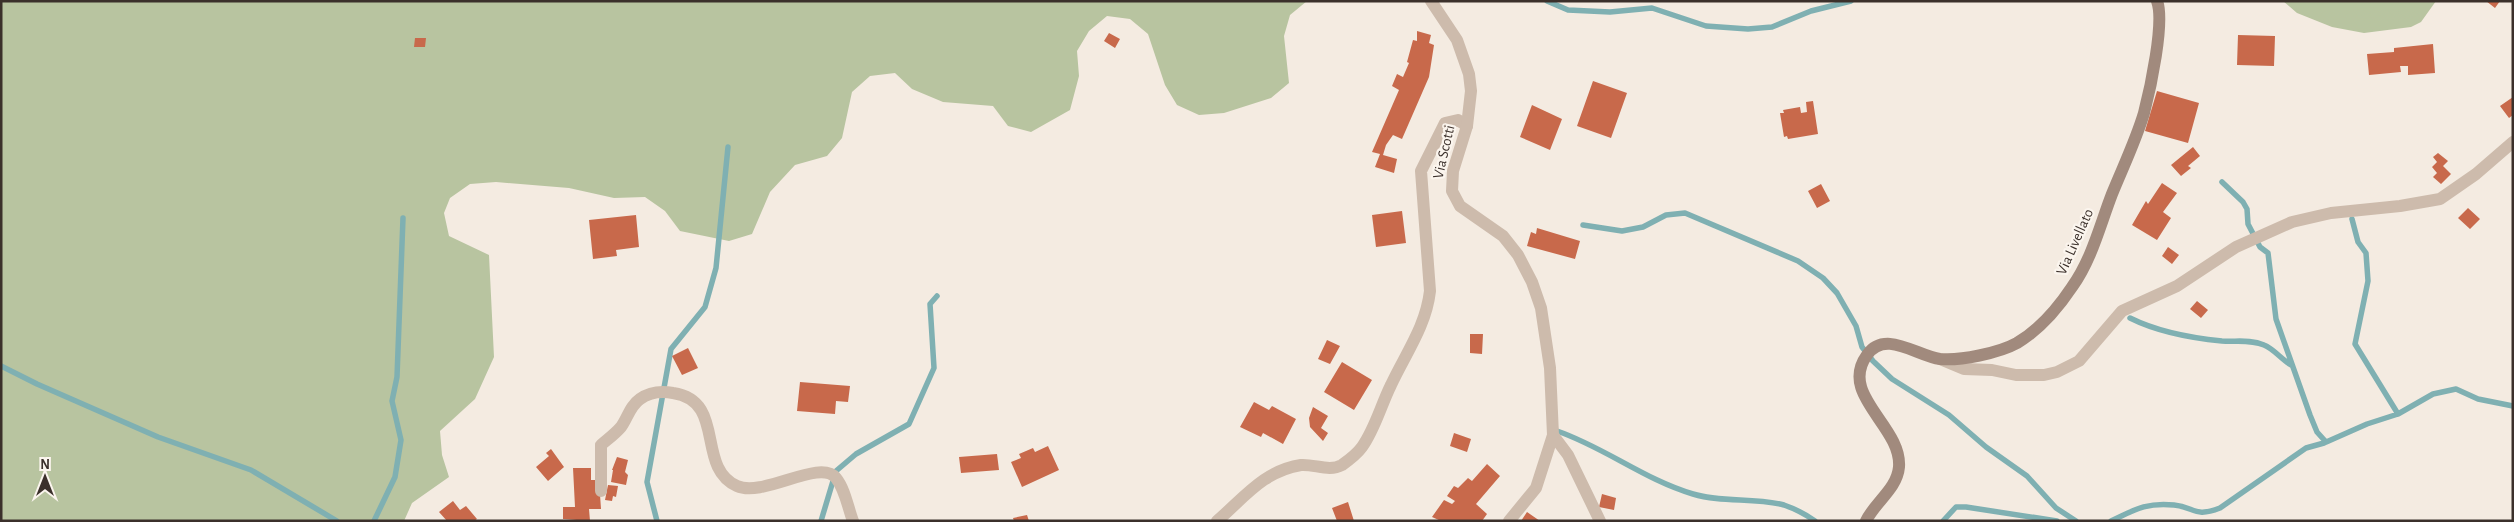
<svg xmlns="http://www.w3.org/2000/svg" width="2514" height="522" viewBox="0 0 2514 522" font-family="'Alegreya Sans',sans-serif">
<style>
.green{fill:#b8c4a0}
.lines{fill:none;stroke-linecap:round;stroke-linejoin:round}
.stream{stroke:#7fb0b2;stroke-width:5.5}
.building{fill:#c8694b}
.minor{stroke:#cdbbac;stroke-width:12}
.tertiary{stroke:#cdbbac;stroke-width:12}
.secondary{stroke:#a18a7d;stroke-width:12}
.labels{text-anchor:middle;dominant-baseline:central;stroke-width:4.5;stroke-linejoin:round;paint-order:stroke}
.street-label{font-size:15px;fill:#3b302b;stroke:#fbf5ee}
</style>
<rect width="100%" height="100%" fill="#f4ebe1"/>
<path class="green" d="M1 1H1307L1290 15 1284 36 1289 83 1271 98 1224 113 1199 115 1177 105 1165 85 1148 34 1130 19 1107 16 1089 31 1077 51 1079 76 1070 110 1031 132 1008 126 993 106 943 102 912 89 895 73 870 76 852 92 842 138 827 156 795 165 770 192 752 234 729 241 680 231 665 211 645 197 614 198 569 188 496 182 470 184 450 198 444 213 449 236 489 255 494 357 475 399 440 431 442 455 449 477 412 503 404 521H1Z
M2283 1H2436L2421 22 2411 27 2364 33 2332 27 2297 13Z"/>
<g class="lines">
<path class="stream" d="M1547 1 1568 10 1610 12 1652 8 1706 26 1748 29 1772 27 1811 11 1851 1
M2222 182 2243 202 2247 209 2248 224 2260 247 2268 253 2276 319 2310 415 2317 432 2326 442
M2352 219 2358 242 2366 253 2368 281 2355 344 2398 414
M1583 225 1622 231 1643 227 1666 215 1685 213 1798 261 1823 278 1837 293 1856 326 1862 347 1873 361 1892 379 1949 415 1986 447 2027 476 2056 508 2076 521
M2130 318C2158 332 2191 338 2222 341 2236 342 2250 339 2264 345 2274 349 2281 359 2291 365
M1 366 37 384 158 437 251 470 337 521
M1557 431C1604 447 1645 480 1693 494 1722 503 1755 497 1784 505 1796 509 1805 514 1815 521
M374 521 395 477 401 440 392 401 397 377 403 218
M657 521 647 482 671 349 705 307 716 268 728 147
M821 521 836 471 856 454 909 424 934 368 930 304 937 296
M1943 521 1956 507H1966L2057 521
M2111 521C2134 510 2147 502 2174 505 2195 507 2194 518 2220 508L2306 448 2324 443 2367 424 2398 414 2433 394 2456 389 2478 399 2513 406"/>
</g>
<path class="building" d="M2486 1H2500L2495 8Z
M1417 31 1431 35 1429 43 1434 45 1429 77 1402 139 1393 135 1386 145 1383 155 1397 159 1394 173 1375 167 1380 154 1372 152 1399 90 1392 86 1397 74 1403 77 1409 63 1407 62 1413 40 1417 41Z
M1109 33 1120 39 1115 48 1104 41Z
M2238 35 2275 36 2274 66 2237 65Z
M415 38H426L425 47H414Z
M2433 44 2435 73 2408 75V66H2400L2401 72 2369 75 2367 54 2394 52V48Z
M1593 81 1627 93 1611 138 1577 126Z
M2157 91 2199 103 2188 143 2145 131Z
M2513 97V115L2509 118 2500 106Z
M1813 101 1818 134 1788 139 1787 136 1784 137 1780 113H1784L1783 110 1800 107 1801 113 1807 112 1806 102Z
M1532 105 1562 119 1550 150 1520 137Z
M2193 147 2200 156 2188 166 2191 168 2181 176 2171 165Z
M2438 153 2448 161 2443 166 2451 174 2441 184 2433 177 2437 173 2432 167 2437 162 2433 157Z
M2162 183 2177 193 2163 212 2171 218 2157 240 2132 225 2146 201 2148 204Z
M1821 184 1830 201 1817 208 1808 191Z
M2468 208 2480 219 2470 229 2458 218Z
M1402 211 1406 243 1376 247 1372 215Z
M636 215 639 247 616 250 617 256 593 259 589 220Z
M1537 228 1580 241 1575 259 1527 246 1531 232 1536 234Z
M2168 247 2179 255 2172 264 2162 256Z
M2197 301 2208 310 2201 318 2190 309Z
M1470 334H1483L1482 354 1470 353Z
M1327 340 1340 346 1330 364 1318 359Z
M688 348 698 368 682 375 672 356Z
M1342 362 1372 380 1354 410 1324 392Z
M800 382 850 386 848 402 836 401 835 414 797 411Z
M1254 402 1269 410 1272 406 1296 419 1283 444 1263 433 1261 437 1240 427Z
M1313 407 1328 416 1321 428 1328 433 1323 441 1310 427 1309 418Z
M1454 433 1471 439 1467 452 1450 446Z
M1048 446 1059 470 1022 487 1011 462 1021 458 1019 454 1033 448 1035 452Z
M551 449 564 467 548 481 536 467 549 456 546 453Z
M997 454 999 470 961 473 959 457Z
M617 457 628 460 625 472 628 475 626 485 611 482 613 470H612Z
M1487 464 1500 476 1476 504 1487 514 1482 521H1441L1432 517 1444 500 1452 504 1455 501 1447 496 1454 486 1458 488 1468 478 1472 481Z
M573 468H591V480H599L601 509H589L590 521 563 519V507H575Z
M608 485 618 486 616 497 613 496 612 501 605 500Z
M1602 494 1616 498 1614 510 1599 507Z
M453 501 460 510 466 506 477 519 474 521H447L439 512Z
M1348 502 1354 521H1337L1332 508Z
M1527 512 1540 521H1521Z
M1027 515 1029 521H1014L1013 518Z"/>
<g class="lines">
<path class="minor" d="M1940 359 1964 369 1992 370 2016 375H2044L2057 372 2079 361 2122 311 2177 286 2236 247 2292 222 2331 213 2400 206 2440 199 2476 174 2513 142
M601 491V445C608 439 615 434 621 427 628 417 630 406 640 399 650 392 662 391 673 393 727 401 695 467 737 486 763 498 820 458 836 478 845 489 848 508 853 521
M1217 521C1244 498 1263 471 1301 465 1315 464 1329 472 1342 465 1349 460 1357 454 1362 447 1375 429 1381 405 1391 385 1406 353 1426 326 1430 291L1421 171 1445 123 1458 120 1467 126
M1509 521 1536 488 1553 435"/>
<path class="tertiary" d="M1431 1 1457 40 1469 74 1471 91 1467 126 1453 171 1452 191 1460 206 1503 236 1518 255 1532 282 1541 308 1550 368 1553 435 1568 455 1600 521"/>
<path class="secondary" d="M1866 521C1875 502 1897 489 1899 467 1902 426 1838 395 1867 355 1885 329 1917 356 1940 359 1960 361 1999 353 2017 343 2039 330 2058 308 2072 287 2092 259 2100 225 2112 194 2123 167 2136 140 2144 113 2150 90 2165 22 2157 1"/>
</g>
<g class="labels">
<g class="street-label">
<text transform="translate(1444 152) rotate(-77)">Via Scotti</text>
<text transform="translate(2075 242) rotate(-66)">Via Livellato</text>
</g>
</g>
<rect width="2514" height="522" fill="none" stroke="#3b302b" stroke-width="5"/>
<g transform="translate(45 477)" stroke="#fbf5ee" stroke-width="4" paint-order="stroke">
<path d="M0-4L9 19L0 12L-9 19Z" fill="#3b302b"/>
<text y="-8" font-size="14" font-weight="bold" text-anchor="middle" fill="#3b302b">N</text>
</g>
</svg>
